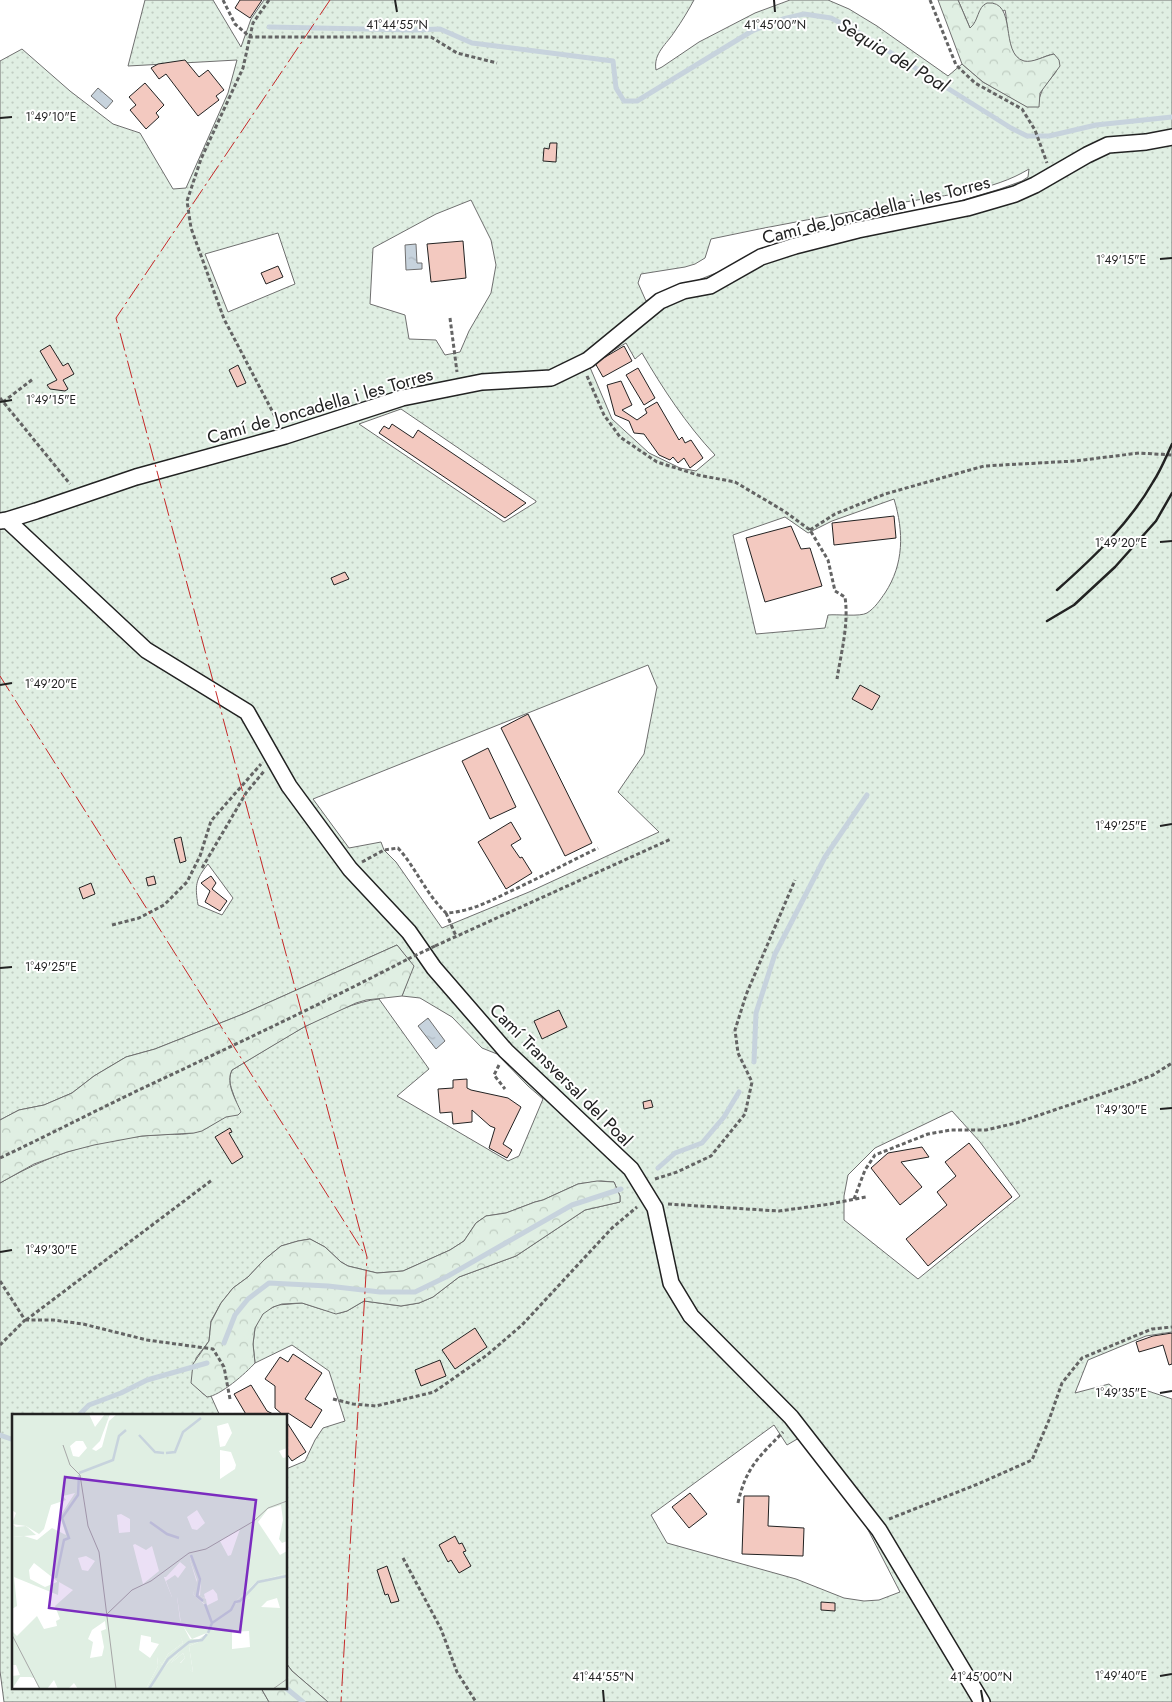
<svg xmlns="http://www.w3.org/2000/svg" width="1172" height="1702" viewBox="0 0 1172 1702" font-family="Jost,sans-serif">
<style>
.green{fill:url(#green-dots);stroke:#6f6f6f;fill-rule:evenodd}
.forest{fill:url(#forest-crowns);stroke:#6f6f6f}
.water{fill:url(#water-ripples);stroke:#6f6f6f}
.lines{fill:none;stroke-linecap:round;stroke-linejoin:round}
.stream{stroke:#c7d3dd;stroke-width:5}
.building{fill:#f3c9c0;stroke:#222}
.minor-casing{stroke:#222;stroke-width:18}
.path{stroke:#646464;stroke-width:3;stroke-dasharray:4 2.5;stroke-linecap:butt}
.minor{stroke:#fff;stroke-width:15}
.path-bridge{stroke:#646464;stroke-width:3;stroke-dasharray:4 2.5;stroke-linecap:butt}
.wall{stroke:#222;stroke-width:2.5}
.power{stroke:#c62828;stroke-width:1;stroke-dasharray:18 4 2.5 4;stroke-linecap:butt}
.ticks{fill:none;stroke:#222;stroke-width:2}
.labels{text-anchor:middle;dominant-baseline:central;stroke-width:4;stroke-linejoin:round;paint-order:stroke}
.street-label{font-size:18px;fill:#222;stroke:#fff}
.water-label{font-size:19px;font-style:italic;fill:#222;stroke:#fff}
.inset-river{fill:none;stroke:#c7d3dd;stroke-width:2.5}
.inset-road{fill:none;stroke:#a7a7a7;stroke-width:1}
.view{fill:#7b2cbf;fill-opacity:0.15;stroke:#7b2cbf;stroke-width:2.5}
.inset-edge{fill:none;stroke:#222;stroke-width:2.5}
.ticks-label{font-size:12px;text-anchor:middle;fill:#222;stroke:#fff;stroke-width:4;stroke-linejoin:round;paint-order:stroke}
</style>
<defs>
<pattern id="green-dots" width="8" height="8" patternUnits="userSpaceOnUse" patternTransform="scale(1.25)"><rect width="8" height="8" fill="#e0efe3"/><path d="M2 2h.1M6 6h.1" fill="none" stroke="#c0cdc2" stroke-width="1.8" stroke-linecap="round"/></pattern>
<pattern id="forest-crowns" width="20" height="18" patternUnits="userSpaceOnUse" patternTransform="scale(1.25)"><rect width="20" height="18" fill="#e0efe3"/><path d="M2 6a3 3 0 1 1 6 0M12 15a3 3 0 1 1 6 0" fill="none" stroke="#c0cdc2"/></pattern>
<pattern id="water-ripples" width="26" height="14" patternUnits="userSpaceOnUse" patternTransform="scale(1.25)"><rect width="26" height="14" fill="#c7d3dd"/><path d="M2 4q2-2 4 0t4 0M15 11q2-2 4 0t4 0" fill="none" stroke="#abb5bd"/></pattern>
</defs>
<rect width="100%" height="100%" fill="#fff"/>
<path class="green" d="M145 0H213L241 47 251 19 264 0H694C688 11 682 21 675 31 667 44 653 53 656 70L662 67 699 42 755 13 790 0H828L849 9 877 26 948 76 962 64 983 82 1028 107 1039 99 1043 88 1056 72 1054 54C1045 55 1036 62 1027 62 1004 60 1009 25 1005 10L976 24 970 28 958 0H1172V1332L1146 1336 1088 1360 1075 1393 1109 1384 1122 1395 1148 1391 1172 1399V1702H328L292 1671 286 1663V1469L305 1461 315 1440 323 1428 345 1421 329 1371 292 1345 255 1363 253 1344 255 1328 260 1317 265 1311 278 1305 302 1303 324 1310 340 1313 347 1311 364 1301 401 1306 419 1303 433 1297 459 1277 516 1256 585 1210 620 1202V1196L614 1182 601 1181 578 1184 543 1200 535 1202 506 1213 486 1216 476 1223 464 1241 450 1250 403 1271 377 1273 348 1266 341 1262 325 1247 310 1239 298 1241 281 1246 264 1260 248 1277 233 1288 221 1303 211 1321 209 1341 196 1358 194 1384C199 1389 203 1397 211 1396L220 1416H14V1688H261L269 1702H4L0 1671V1183C30 1166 58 1153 92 1145 112 1140 135 1136 156 1135 185 1133 192 1138 218 1121 229 1114 229 1117 237 1105 234 1093 226 1082 232 1070 273 1046 333 1004 379 999L429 1069 397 1096 508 1161 519 1156 543 1099 528 1086 497 1054 482 1048 452 1017 420 998 402 996 413 966 397 945 243 1014 155 1049 126 1057 94 1076 72 1093 44 1105 19 1110 0 1120V61L22 49 70 91 113 124 140 133 173 189 186 188 228 93 237 60 128 66ZM1029 169 1028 177 1022 181 1000 189 933 209 853 222 777 243 741 263 696 281 670 289 646 301 638 283 641 274 685 267 695 264 705 258 711 239C775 225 840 214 905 202 946 195 993 191 1029 169ZM471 200 491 240 496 265 491 293 469 331 460 352 445 355 436 340 409 339 405 315 370 304 373 248 436 214ZM278 233 295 284 228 312 205 254ZM626 343 635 359 642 353C663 389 686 424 715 455L696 471 680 468 649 453 612 419 589 365ZM401 409 536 501V502L504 522 359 424ZM894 499C904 532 904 564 885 593 880 600 875 608 867 613 860 617 837 614 828 615L825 628 756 634 733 535 785 517 808 533 832 521ZM648 665 657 687 644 754 618 792 659 832 529 892 442 928 396 862 384 850 381 842 349 848 313 799ZM208 864 233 898 222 915 198 905C195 886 195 880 208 864ZM952 1111 980 1142 1020 1196 918 1279 844 1220V1196L848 1175 875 1148ZM774 1425 787 1445 799 1438 865 1524 900 1592 879 1600 864 1601 844 1598 796 1579 667 1543 651 1515Z"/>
<path class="forest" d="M938 0H958L970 28C979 21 977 7 987 3 1018 0 999 54 1024 61 1033 63 1044 56 1054 54L1059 60 1060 66 1040 93 1039 107H1027L983 82 962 64Z
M397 945 414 966 402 996 366 1000 356 1003 304 1027 232 1070C225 1083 236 1100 241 1112L238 1115 226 1117 202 1131 194 1133 142 1136 94 1145 67 1152 34 1164 0 1183V1120L19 1110 44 1105 72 1093 94 1076 126 1057 155 1049 243 1014Z
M597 1181 614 1182 620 1196V1202L585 1210 516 1256 459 1277 433 1297 419 1303 401 1306 364 1301 347 1311 336 1314 302 1303 282 1304 273 1307 263 1314 255 1328 253 1344 255 1363C246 1373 220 1396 207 1397L191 1383 193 1364 209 1341 211 1322 221 1303 233 1288 248 1277 264 1260 281 1246 298 1241 310 1239 325 1247 341 1262 348 1266 377 1273 403 1271 450 1250 464 1241 476 1223 486 1216 506 1213 535 1202 543 1200 578 1184Z
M286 1663 292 1671 328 1702H269L261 1688H286Z"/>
<path class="water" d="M98 88 113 101 106 109 91 96Z
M416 244 417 263H422V269L406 270 405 245Z
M428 1018 445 1041 436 1049 418 1026Z"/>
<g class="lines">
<path class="stream" d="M269 27 414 30 440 29 472 43 613 61 616 88 624 101H637L752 31 783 19 804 14 831 18 858 32 1011 128 1027 136H1049L1096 125 1172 117
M754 1062 756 1013 775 954 825 857 867 795
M658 1168 675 1153 702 1143 724 1117 739 1092
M224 1343 235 1315 248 1299 269 1283 328 1286 380 1292H415L448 1276 572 1205 621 1189
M78 1416 89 1405 121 1393 147 1380 207 1363
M0 1435 14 1440
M286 1688 303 1702"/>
</g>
<path class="building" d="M240 0H262L250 18 235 8Z
M185 60 199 77 208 70 224 90 216 96 219 100 198 116 166 74 159 79 151 68 158 64Z
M145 83 164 105 156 113 159 117 146 129 130 110 136 105 129 97Z
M550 143H557L556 162 543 161 544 148 549 149Z
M463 241 466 278 431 282 427 244Z
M278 266 283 277 266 284 261 273Z
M50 345 63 366 68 363 74 374 63 380 68 389 65 391 50 389 47 385 57 380 40 351Z
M624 346 632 361 603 377 595 363Z
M238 365 246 383 237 387 229 370Z
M638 368 655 398 644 405 626 375Z
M621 381 632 405 622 410 637 420 647 413 645 409 657 402 679 440 682 437 685 443 691 440 703 458 690 468 684 458 678 463 673 457 670 460 659 455 644 434 634 433 629 421 615 415 607 385Z
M392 424 413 438 418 430 526 503 505 518 379 433 384 426 389 429Z
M894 516 896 538 834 545 832 523Z
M791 526 801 549 810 548 822 586 765 602 746 538Z
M345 572 349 579 334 585 331 578Z
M860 685 880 696 872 710 852 699Z
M528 714 592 843 565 856 501 728Z
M488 748 516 807 490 819 462 761Z
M511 822 521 839 511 845 520 858 522 857 532 873 506 889 478 842Z
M181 837 186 861 180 863 174 839Z
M154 876 156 884 148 886 146 878Z
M211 876 216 883 212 889 227 901 220 911 205 902 210 891 201 883Z
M91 883 95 894 83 899 79 888Z
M559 1010 567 1027 542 1039 534 1021Z
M467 1079V1088L471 1090 508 1098 521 1107 503 1144 512 1150 507 1158 489 1148 495 1128 490 1126 472 1110V1122L453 1124 452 1112 440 1113 438 1089 453 1088V1080Z
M651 1100 653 1107 644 1109 643 1102Z
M230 1128 232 1132 229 1133 243 1157 232 1164 215 1137Z
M969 1143 1012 1197 928 1266 906 1239 947 1205 937 1192 956 1176 945 1162Z
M922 1147 929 1157 901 1162 922 1187 900 1205 871 1168 888 1153Z
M475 1328 487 1347 455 1369 442 1350Z
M1172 1333V1364L1169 1365 1163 1345 1139 1352 1136 1342 1153 1336Z
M293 1354 322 1373 305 1399 322 1410 311 1428 288 1413 286 1416H284L275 1408V1386L265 1379 280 1357 288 1362Z
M440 1360 446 1376 421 1386 415 1370Z
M251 1385 267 1411 277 1416H247L234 1394Z
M286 1421 306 1452 292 1461 286 1453Z
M690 1493 707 1514 689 1528 672 1507Z
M744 1496H769L768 1526 804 1528 803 1556 742 1554Z
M455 1536 459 1544 462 1543 466 1551 463 1552 471 1566 459 1573 451 1560 448 1562 439 1545Z
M387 1566 399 1601 391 1603 388 1594 385 1595 377 1570Z
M821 1602 835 1603V1611L821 1610Z"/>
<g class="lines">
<defs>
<path id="minor" d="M7 520 146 650 247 712 289 786 350 869 409 932 434 968 506 1051 631 1169 655 1208 671 1283 691 1316 791 1417 879 1530 982 1702
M0 521 7 520 36 511 136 477 285 436 402 398 482 382 551 378 588 360 660 301 683 291 710 286 761 257 795 246 858 230 967 208 1015 194 1035 185 1087 155 1108 145 1146 142 1172 137"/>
</defs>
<use href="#minor" class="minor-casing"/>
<path class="path" d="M223 0 235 24 250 37H431L457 53 497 63
M269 0 253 23 243 68 201 159 187 201 191 228 224 319 279 424
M930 0 956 65 975 83 1022 109 1035 130 1047 163
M450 318 457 372
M587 376 604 415 620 437 657 462 698 475 735 482 784 511 810 530 828 560 835 591 845 597C849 624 841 653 837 679
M0 398 70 484
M3 402 33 379
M810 530 835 514 885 494 984 466 1075 461 1139 453 1172 455
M362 862 384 850 398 848C416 868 426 894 446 913 470 912 490 901 511 891 541 877 569 862 598 848
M202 868 246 793 265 770
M446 913 456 936
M112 925 139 918 164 905 187 882 200 856 211 821 261 764
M435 946 671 839
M499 1065 494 1075 505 1089
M0 1158C59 1130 116 1100 175 1073 253 1036 331 999 408 959
M655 1179 677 1172 711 1156 745 1114 752 1082 738 1053 735 1030 746 995 795 880
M854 1199 865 1170 875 1155 928 1134 951 1130H986L1016 1123 1125 1086 1153 1075 1172 1063
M668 1204 779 1211 830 1204 866 1197
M0 1281 25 1320 0 1345
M25 1320H53L83 1324 147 1340 213 1349 224 1367 230 1399
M26 1320 212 1180
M333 1399 353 1404 376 1406 434 1392 487 1355 522 1325 612 1228 637 1207
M738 1503C746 1467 759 1457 783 1432
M889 1519 978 1484 1032 1460 1049 1420 1062 1383 1082 1358 1152 1329 1172 1327
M403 1558 441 1629 457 1672 476 1702"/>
<use href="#minor" class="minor"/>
<path class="path-bridge" d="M408 959 435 946"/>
<path class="wall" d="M1057 590C1093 558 1129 524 1153 482 1161 470 1166 457 1172 444
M1047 621 1074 605 1115 567 1156 521 1172 493"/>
<path class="power" d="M330 0 116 318 367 1257 341 1702
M0 676 364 1253"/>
</g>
<path class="ticks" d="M395 0 397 12M774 0 775 12M0 118 12 117M1160 259 1172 258M0 402 12 400M1160 542 1172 541M0 685 12 683M1160 826 1172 824M0 968 12 967M1160 1109 1172 1108M0 1252 12 1250M1160 1393 1172 1391M1160 1676 1172 1674M603 1690 604 1702M981 1690 983 1702"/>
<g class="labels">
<g class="street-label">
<text transform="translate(876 210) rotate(-14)">Camí de Joncadella i les Torres</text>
<text transform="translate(320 406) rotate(-16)">Camí de Joncadella i les Torres</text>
<text transform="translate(561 1075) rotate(45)">Camí Transversal del Poal</text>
</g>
<g class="water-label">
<text transform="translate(893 55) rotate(31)">Sèquia del Poal</text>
</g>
</g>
<g transform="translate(12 1414)">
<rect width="275" height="275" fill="#fff"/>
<path d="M0 0H77L83 13 93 0H98L88 27 80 35 84 37 90 33 97 7 105 0H275V34L267 37 271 44 275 43V37V127L270 129 267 125 271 106 269 91 256 95 246 108 268 141 275 137V159L244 168 220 191 238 184 235 182 240 174 249 167 275 164V275H139L147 259 169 235 159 249 171 239 173 244 168 249H175V254L181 258 177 232 191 226 197 218 180 225 169 209 165 183H160L154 167 163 161 166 164 174 153 168 148 154 163H149L171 229 156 240 150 251 145 243 146 252 134 275H66L62 269 56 275H46L42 266 35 275H27L22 264 18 263H8L0 275V262L8 261 4 251H0V217L5 222 25 202 32 215 45 212 44 207 48 205 43 192 61 176 47 168 46 181 2 163 5 192 0 195V123L12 122 25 126 40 114 54 121 48 102 63 79 51 82 54 86 39 91 32 115 27 120 14 112 0 110 4 99 0 96ZM216 9 220 19 213 32 208 33 205 12ZM64 27H71L75 34 67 43 61 42 58 32ZM208 36 219 38 224 51 223 55 208 65ZM185 96 193 109 185 116 180 115 175 103ZM109 100 118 105V118L107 119 105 101ZM228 115 219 141 216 142 208 127ZM123 130 134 136 140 132 147 157 131 170 121 131ZM180 141 189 165 188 182 193 184 192 180 201 175 205 180 206 186 194 192 181 180 185 169 178 146ZM74 142 83 147 76 157 70 156 66 144ZM22 149 45 167V168L33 173 18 165 17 156ZM265 184 268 194 249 193 255 187ZM93 207 94 215 89 217 92 233 90 242 78 244 81 228 76 225 80 216ZM237 217 238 233 220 235V218ZM129 221 139 223V228L147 230 138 244 127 236Z" fill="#e0efe3" fill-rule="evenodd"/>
<path d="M0 109 4 113 14 112 24 121 0 123ZM180 141 189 165 187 181 194 185 195 192 181 180 185 166 178 146ZM275 159V164L272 166 249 167 240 174 235 182 238 184 220 191 244 168ZM151 161 160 183H165L168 206 178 225H187L197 218 191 226 177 232 181 258 175 255V249L168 250 173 244 171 239 159 249 169 235 147 259 139 275H134L146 252 145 242 150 251 156 240 171 229 157 194 148 163Z" fill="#e0efe3"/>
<path class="inset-river" d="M127 21 143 38 152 39M154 39 163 38 171 18 189 4M67 59 101 46 107 22 114 16M138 108 155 120 167 124M179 141 188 165 185 182 191 187M44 164 52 126 57 124 50 104 66 81 67 61M193 190 200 209M196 219 200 209 219 196 223 188 228 187 246 168 275 162M137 275 156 245 177 228 190 226 195 220"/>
<path class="inset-road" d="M51 31 58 51 68 61 76 112 87 138 104 275M95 200 120 176 139 167 177 139 194 135 242 107 256 94 275 87M0 221 28 275M261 275 275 265"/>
<path class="view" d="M53 63 244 86 228 218 37 194Z"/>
<rect width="275" height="275" class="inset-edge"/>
</g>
<g class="ticks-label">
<text x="397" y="29">41°44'55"N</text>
<text x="775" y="29">41°45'00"N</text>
<text x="51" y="121">1°49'10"E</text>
<text x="1121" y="264">1°49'15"E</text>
<text x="51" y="404">1°49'15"E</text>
<text x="1121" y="547">1°49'20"E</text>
<text x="51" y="688">1°49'20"E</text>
<text x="1121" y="830">1°49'25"E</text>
<text x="51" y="971">1°49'25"E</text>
<text x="1121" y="1114">1°49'30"E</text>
<text x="51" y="1254">1°49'30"E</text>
<text x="1121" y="1397">1°49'35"E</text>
<text x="1121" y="1680">1°49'40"E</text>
<text x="603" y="1681">41°44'55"N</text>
<text x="981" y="1681">41°45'00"N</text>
</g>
</svg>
